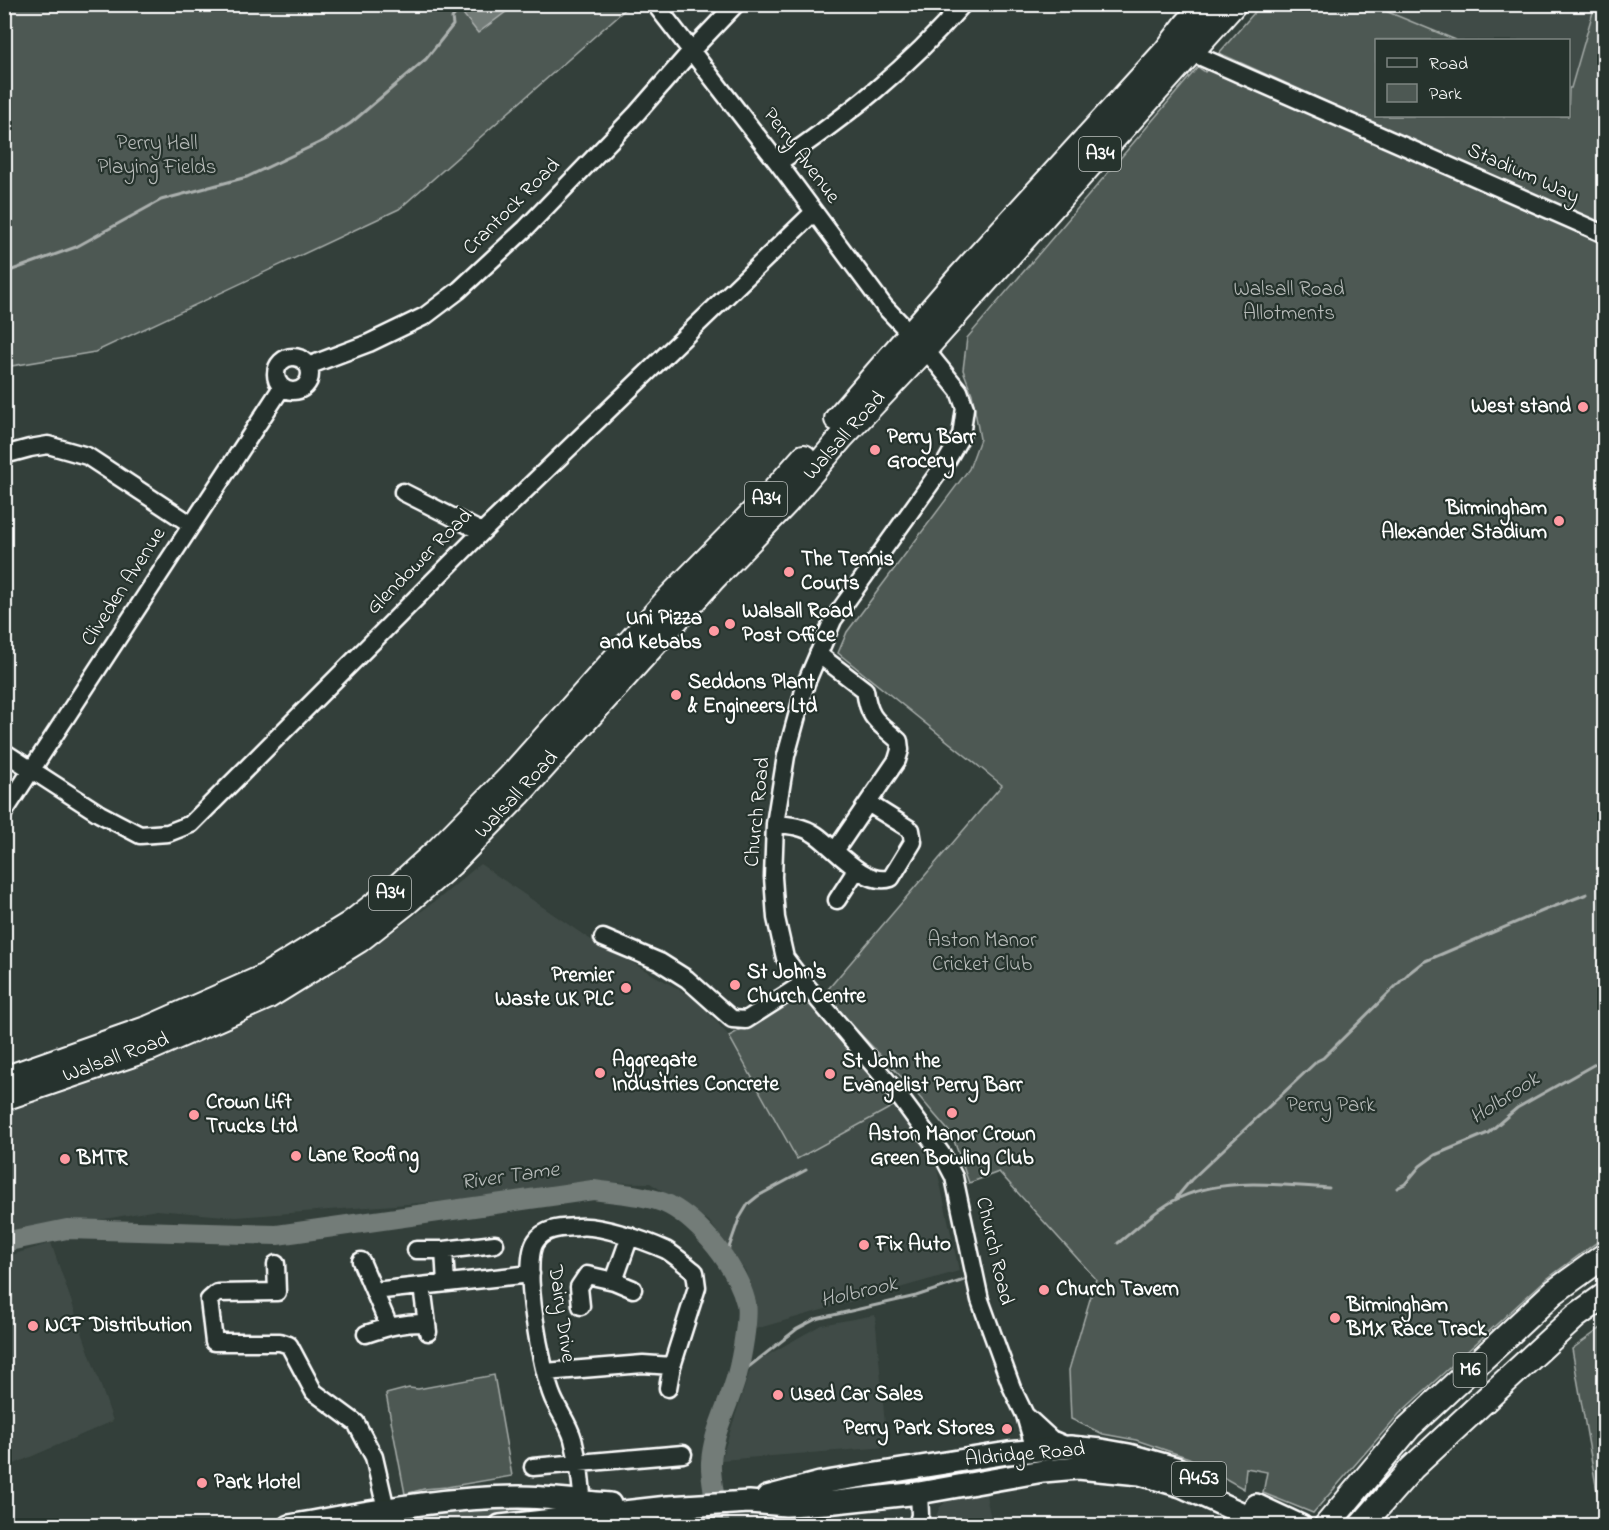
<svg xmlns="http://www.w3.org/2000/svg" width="1609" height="1530" viewBox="0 0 1609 1530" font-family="'Indie Flower',sans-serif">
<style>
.built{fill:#404c47}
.green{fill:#4d5853;stroke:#a6aca9;stroke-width:1.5}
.water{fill:#737b78;stroke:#abb0ae;stroke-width:1.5}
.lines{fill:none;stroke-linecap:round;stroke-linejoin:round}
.stream{stroke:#abb0ae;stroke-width:3}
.river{stroke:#737b78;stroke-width:20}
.minor-casing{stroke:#fff;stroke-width:21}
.major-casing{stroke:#fff;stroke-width:26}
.highway-casing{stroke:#fff;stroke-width:28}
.minor{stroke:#26332d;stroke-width:16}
.major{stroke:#26332d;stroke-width:21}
.highway{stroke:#26332d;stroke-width:24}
.poi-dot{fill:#ff9aa2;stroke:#26332d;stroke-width:2}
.labels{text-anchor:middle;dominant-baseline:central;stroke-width:4.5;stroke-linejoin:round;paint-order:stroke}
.shield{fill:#26332d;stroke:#bec2c0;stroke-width:1.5}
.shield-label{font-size:20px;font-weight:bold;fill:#fff}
.park-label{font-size:21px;fill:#b8bcba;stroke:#26332d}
.street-label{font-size:21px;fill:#fff;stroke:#26332d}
.poi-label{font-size:21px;font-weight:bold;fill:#fff;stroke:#26332d;text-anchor:start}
.water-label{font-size:22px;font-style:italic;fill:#b9bdbc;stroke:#26332d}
</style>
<rect width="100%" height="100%" fill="#333f3a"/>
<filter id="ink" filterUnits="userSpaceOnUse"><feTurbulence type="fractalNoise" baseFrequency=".0167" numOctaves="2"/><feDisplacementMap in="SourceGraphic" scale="12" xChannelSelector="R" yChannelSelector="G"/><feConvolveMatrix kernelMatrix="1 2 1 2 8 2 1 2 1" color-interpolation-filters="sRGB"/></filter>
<g filter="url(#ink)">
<path class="built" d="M1371 5H1595L1570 89 1568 88V40H1456Z
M480 864 588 938 696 999 729 1036 797 1159 897 1104 935 1160 959 1271 755 1329 746 1272 709 1221 650 1183 591 1182 472 1199 236 1217 157 1210 5 1236V1111L102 1075 275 1007 368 950 441 897Z
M51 1243 113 1421 5 1468V1257Z
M875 1315 887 1447 721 1460 752 1364 821 1325Z
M986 1495 992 1525H932L940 1507 948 1500Z
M706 1513 707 1525 619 1526Z
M898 1520 909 1524V1526H733L732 1521Z"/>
<path class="green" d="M5 5H630L399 209 95 352 5 367Z
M1261 5H1371L1456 40H1376V116H1568L1569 88H1571L1595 5H1604V1237L1544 1281 1399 1414 1313 1513 1263 1493 1267 1472 1246 1468 1244 1489 1189 1458 1136 1440 1103 1434 1071 1419 1069 1370 1096 1279 999 1172 969 1183 952 1135 911 1087 823 995 1002 785 838 653 847 632 969 469 980 439 972 394 963 370 967 338 1198 67 1205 72 1210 66 1234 82 1534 209 1537 196 1219 53Z
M804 995 897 1104 797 1159 729 1036Z
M1604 1326V1519L1602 1520 1572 1349Z
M494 1375 512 1476 447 1487 424 1489 405 1494 386 1394 409 1388 418 1389Z
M443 1505H523L527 1509 523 1513 436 1525 316 1526Z"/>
<path class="water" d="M456 5H484L487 8 492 5H515L478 33Z"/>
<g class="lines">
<path class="stream" d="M4 273 76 247 161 200 247 177 327 139 351 123 426 59 453 25 452 18 459 9
M1317 1061 1323 1058 1409 973 1423 962 1545 910 1587 894
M1397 1188 1405 1184 1420 1166 1435 1155 1488 1133 1517 1108 1604 1059
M1176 1198 1191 1180 1315 1063
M1118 1243C1136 1229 1153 1212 1173 1201 1218 1176 1280 1185 1329 1188
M725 1259 739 1219 748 1204 758 1196 806 1170
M737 1376 797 1329 816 1319 916 1296 967 1279"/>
<path class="river" d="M4 1242 67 1229 277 1235 593 1190C615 1193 649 1195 669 1205 701 1222 737 1267 746 1303 749 1318 741 1360 737 1375 729 1405 713 1431 711 1462 710 1481 717 1506 720 1526"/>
<defs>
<path id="minor" d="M655 4 778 163 884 306 925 349 959 391 965 408 961 436 946 462 833 620 806 683 786 756 775 824 773 877 776 918 785 958 804 983 893 1088 943 1156 954 1177 980 1300 1012 1388 1025 1415 1035 1450
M1192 53 1604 234
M778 163C848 115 907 69 963 4
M276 374a17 17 0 1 1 34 0a17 17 0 1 1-34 0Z
M308 366 369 343 425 316 458 291 525 229 637 113 692 50 736 4
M4 455 30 448 48 445 87 456 192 525
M403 492 482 532
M818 654 865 690C869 720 877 721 899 741L900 750 897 760 835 851
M4 752 100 814 140 835 168 833 191 824 482 532 814 212
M4 812 282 387
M775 824C790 825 803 826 816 835 835 848 865 887 891 878L913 842 911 830 868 803
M837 900 857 869
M603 938 660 962 687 979 732 1019 746 1020 804 983
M416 1250H444L495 1244
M444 1250 446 1283
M361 1261 389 1326
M276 1264 277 1292 217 1293 209 1300 214 1342H280L289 1345 314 1392 356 1423 374 1457 386 1509
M614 1281 633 1289
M422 1286 428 1332
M374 1291 531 1274
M581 1306 579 1287 587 1275 614 1281 630 1236
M366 1334C387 1327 405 1322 427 1323
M545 1372 643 1364 672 1366
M1026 1416 1051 1439 1070 1447
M533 1467 683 1454
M582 1503C582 1482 578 1459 573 1439 569 1424 559 1412 553 1398 542 1373 520 1262 536 1241 545 1227 563 1228 578 1227 598 1224 646 1241 666 1250 676 1256 686 1265 695 1272L697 1287 672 1366 668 1388
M917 1526 920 1515 919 1493"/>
<path id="major" d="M767 1497 820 1483 1008 1453 1070 1447 1101 1450 1129 1455 1176 1468 1206 1482
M1256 1505 1301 1526
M289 1526C365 1513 442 1497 519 1497 550 1497 580 1502 610 1504
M500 1526 668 1507 749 1502 786 1505 826 1503 919 1493 1043 1471 1078 1468 1140 1474 1181 1486 1270 1526"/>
<path id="highway" d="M837 419 957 280 1166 51 1186 25 1205 4
M4 1079 149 1028 262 978 350 924 396 888 437 851 510 777 670 597 773 492 804 457
M4 1098 151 1048 267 997 359 940 406 903 451 864 519 794 712 580 786 503 841 438 925 349 1234 4
M1326 1526 1409 1427 1554 1292 1604 1256
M1361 1526 1412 1468 1576 1316 1604 1296"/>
</defs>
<use href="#minor" class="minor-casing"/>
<use href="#major" class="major-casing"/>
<use href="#highway" class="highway-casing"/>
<use href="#minor" class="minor"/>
<use href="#major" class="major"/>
<use href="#highway" class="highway"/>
</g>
</g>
<g class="poi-dot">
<circle cx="1583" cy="407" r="6"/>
<circle cx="875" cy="450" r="6"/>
<circle cx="1559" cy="521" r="6"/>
<circle cx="789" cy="572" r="6"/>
<circle cx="730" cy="624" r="6"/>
<circle cx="714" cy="631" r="6"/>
<circle cx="676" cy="695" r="6"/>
<circle cx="735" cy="985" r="6"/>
<circle cx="626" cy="988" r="6"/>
<circle cx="600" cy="1073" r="6"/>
<circle cx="830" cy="1074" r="6"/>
<circle cx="952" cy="1113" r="6"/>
<circle cx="194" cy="1115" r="6"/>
<circle cx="296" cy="1156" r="6"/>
<circle cx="65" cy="1159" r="6"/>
<circle cx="864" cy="1245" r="6"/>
<circle cx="1044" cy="1290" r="6"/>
<circle cx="1335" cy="1318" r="6"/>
<circle cx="33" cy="1326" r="6"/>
<circle cx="778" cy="1395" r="6"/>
<circle cx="1007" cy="1429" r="6"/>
<circle cx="202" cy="1483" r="6"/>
</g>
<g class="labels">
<g class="shield">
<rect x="1079" y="137" width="42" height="34" rx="4.5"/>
<rect x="745" y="482" width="42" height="34" rx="4.5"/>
<rect x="369" y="876" width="42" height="34" rx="4.5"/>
<rect x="1453.5" y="1353" width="33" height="34" rx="4.5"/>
<rect x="1172" y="1462" width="54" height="34" rx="4.5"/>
</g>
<g class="shield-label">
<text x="1100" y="154">A34</text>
<text x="766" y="499">A34</text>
<text x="390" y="893">A34</text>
<text x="1470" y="1370">M6</text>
<text x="1199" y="1479">A453</text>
</g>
<g class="park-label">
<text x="157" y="144">Perry Hall<tspan x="157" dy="24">Playing Fields</tspan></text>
<text x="1289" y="290">Walsall Road<tspan x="1289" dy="24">Allotments</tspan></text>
<text x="982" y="941">Aston Manor<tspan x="982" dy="24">Cricket Club</tspan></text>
<text x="1331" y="1106">Perry Park</text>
</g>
<g class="street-label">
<text transform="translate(801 156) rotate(53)">Perry Avenue</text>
<text transform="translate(1523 174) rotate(24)">Stadium Way</text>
<text transform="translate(512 207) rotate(-45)">Crantock Road</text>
<text transform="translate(845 436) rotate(-48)">Walsall Road</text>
<text transform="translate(420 562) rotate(-45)">Glendower Road</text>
<text transform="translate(124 587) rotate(-57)">Cliveden Avenue</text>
<text transform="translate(517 795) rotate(-47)">Walsall Road</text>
<text transform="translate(758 812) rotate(-84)">Church Road</text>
<text transform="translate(116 1058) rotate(-20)">Walsall Road</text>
<text transform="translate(994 1251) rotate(77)">Church Road</text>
<text transform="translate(561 1314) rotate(82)">Dairy Drive</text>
<text transform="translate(1025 1455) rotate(-5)">Aldridge Road</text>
</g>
<g class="poi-label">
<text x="1571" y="407" text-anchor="end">West stand</text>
<text x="887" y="438">Perry Barr<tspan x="887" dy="24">Grocery</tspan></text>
<text x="1547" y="509" text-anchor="end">Birmingham<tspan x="1547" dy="24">Alexander Stadium</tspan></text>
<text x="801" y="560">The Tennis<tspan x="801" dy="24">Courts</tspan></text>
<text x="742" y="612">Walsall Road<tspan x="742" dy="24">Post Office</tspan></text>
<text x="702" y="619" text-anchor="end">Uni Pizza<tspan x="702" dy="24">and Kebabs</tspan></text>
<text x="688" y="683">Seddons Plant<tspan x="688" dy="24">&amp; Engineers Ltd</tspan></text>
<text x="747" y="973">St John's<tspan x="747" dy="24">Church Centre</tspan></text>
<text x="614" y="976" text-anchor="end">Premier<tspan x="614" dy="24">Waste UK PLC</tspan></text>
<text x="612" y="1061">Aggregate<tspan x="612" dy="24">Industries Concrete</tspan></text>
<text x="842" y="1062">St John the<tspan x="842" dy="24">Evangelist Perry Barr</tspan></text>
<text x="206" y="1103">Crown Lift<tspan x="206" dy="24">Trucks Ltd</tspan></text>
<text x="952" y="1135" text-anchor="middle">Aston Manor Crown<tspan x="952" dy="24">Green Bowling Club</tspan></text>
<text x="308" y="1156">Lane Roofing</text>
<text x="77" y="1159">BMTR</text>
<text x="876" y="1245">Fix Auto</text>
<text x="1056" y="1290">Church Tavern</text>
<text x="1347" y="1306">Birmingham<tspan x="1347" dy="24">BMX Race Track</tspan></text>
<text x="45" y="1326">NCF Distribution</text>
<text x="790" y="1395">Used Car Sales</text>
<text x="995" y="1429" text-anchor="end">Perry Park Stores</text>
<text x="214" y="1483">Park Hotel</text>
</g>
<g class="water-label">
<text transform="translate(1505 1099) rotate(-33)">Holbrook</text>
<text transform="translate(510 1177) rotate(-8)">River Tame</text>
<text transform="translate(859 1293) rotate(-13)">Holbrook</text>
</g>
</g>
<rect width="1609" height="1530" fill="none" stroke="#26332d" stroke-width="24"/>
<rect x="12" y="12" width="1585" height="1506" fill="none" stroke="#fff" stroke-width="2" filter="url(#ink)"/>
<rect x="1375" y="39" width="195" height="78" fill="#26332d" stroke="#7d8581" stroke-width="1.5"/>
<rect x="1387" y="58" width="30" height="9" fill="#26332d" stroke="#7d8581" stroke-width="1.5"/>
<text x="1429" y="69" font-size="18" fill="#ffffff">Road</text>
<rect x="1387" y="84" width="30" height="18" fill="#4d5853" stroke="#7d8581" stroke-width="1.5"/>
<text x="1429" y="99" font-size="18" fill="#ffffff">Park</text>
</svg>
